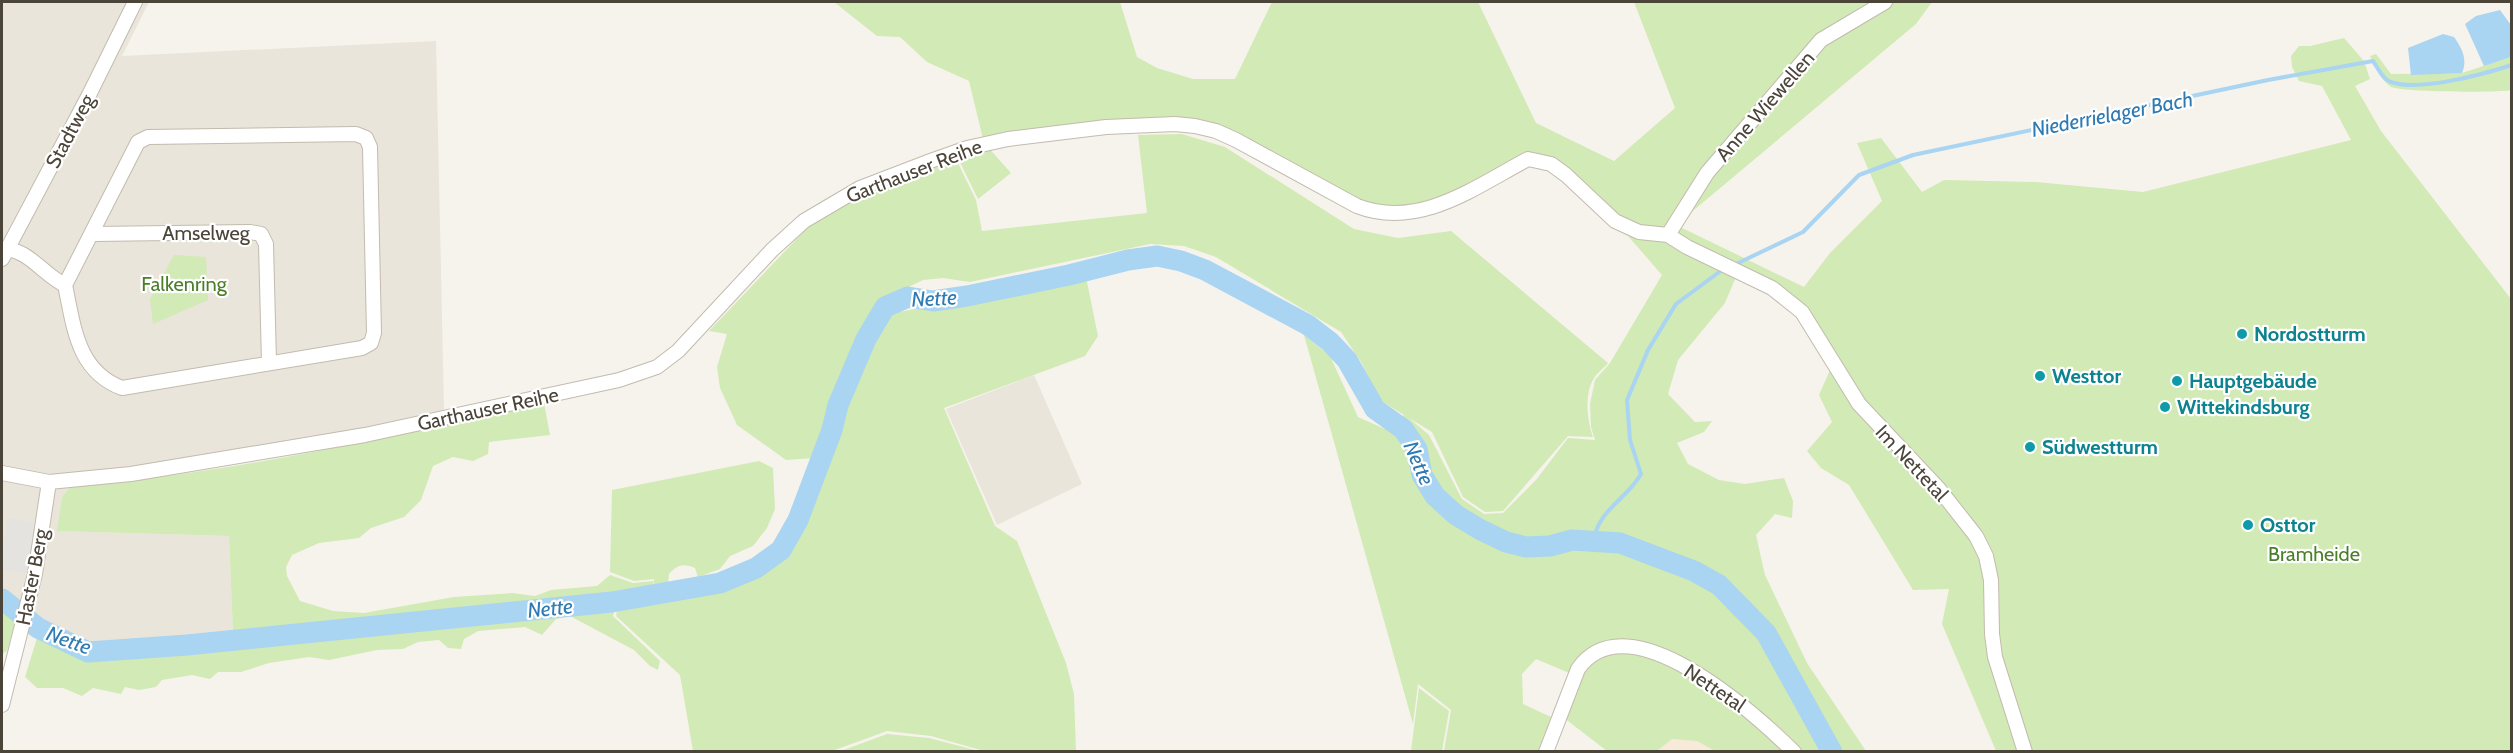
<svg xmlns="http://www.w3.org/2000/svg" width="2513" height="753" viewBox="0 0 2513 753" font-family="Cabin,sans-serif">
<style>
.residential{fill:#eae5da}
.commercial{fill:#f7ead8}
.green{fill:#d2eab5}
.parking{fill:#e5e3e0}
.water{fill:#a9d4f2}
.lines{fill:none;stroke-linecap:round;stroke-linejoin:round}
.stream{stroke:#a9d4f2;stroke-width:4}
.river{stroke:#a9d4f2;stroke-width:21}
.minor-casing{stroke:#c2bbae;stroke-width:16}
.minor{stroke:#fff;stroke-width:14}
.culture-dot{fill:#0f9aa8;stroke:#fff;stroke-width:2}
.labels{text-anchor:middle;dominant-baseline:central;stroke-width:4.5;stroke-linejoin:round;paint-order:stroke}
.street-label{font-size:20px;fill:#4b4439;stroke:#fff}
.park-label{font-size:20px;fill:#4a7f2a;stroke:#fff}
.culture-label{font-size:20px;font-weight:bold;fill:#0d838f;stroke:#fff;text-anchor:start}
.water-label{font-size:21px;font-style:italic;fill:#2e7ab2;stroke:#fff}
</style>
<rect width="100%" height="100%" fill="#f6f3ec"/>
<path class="residential" d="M2 2H149L122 56 436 41 444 410 343 432 142 465 72 473 70 487 62 497 58 531 229 536 233 634 185 641 89 647 41 625 2 594Z
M1034 375 1082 484 997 525 946 409Z"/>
<path class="commercial" d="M1671 739 1697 741 1715 751 1657 752Z"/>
<path class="green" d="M834 2H1120L1137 57 1157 68 1193 79H1235L1272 2H1478L1536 123 1614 161 1675 108 1634 2H1932L1916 24 1676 225 1804 287 1830 253 1882 201 1857 143 1881 138 1922 192 1944 180 2036 182 2143 192 2351 140 2322 86 2299 81 2292 67 2291 56 2299 46H2310L2344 38 2364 61 2370 79 2355 86 2381 131 2511 299V751H1996L1942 624 1949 589 1913 590 1849 485 1821 468 1807 451 1832 422 1819 395 1834 361 1802 312 1738 272 1725 303 1678 360 1668 394 1695 422 1712 421 1704 432 1677 443 1688 464 1719 480 1745 484 1784 478 1793 501 1792 518 1775 514 1756 535 1765 575 1807 663 1866 751H1802L1794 741 1782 751H1715L1697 741 1672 739 1657 751H1607L1564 718 1581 678 1536 659 1522 674 1523 704 1551 717 1538 751H1444L1451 710 1418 684 1413 724 1304 335 1330 356 1358 417 1385 429 1404 415 1380 400 1361 362 1341 332 1216 257 1184 246 1150 244 970 282 943 278 923 280 878 302 832 405 815 458 786 460 737 425 720 388 717 367 727 334 709 331 808 227 845 205 956 159 976 200 982 231 1147 213 1138 135 1182 134 1225 147 1354 229 1398 238 1451 231 1608 363C1604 368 1597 373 1594 378 1584 394 1587 420 1593 437L1568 436 1503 511 1485 512 1463 497 1432 432 1409 418 1429 435 1462 499 1484 514 1503 513 1536 480 1568 438 1595 440 1591 427 1590 404 1595 380 1610 363 1662 275 1615 221 1566 175 1528 159 1442 204 1376 213 1195 126 985 144 1011 173 978 199 955 152 984 143 969 81 927 62 900 37 877 36Z
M2376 54 2391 74 2462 73 2511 57V90C2499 93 2401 92 2391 87 2381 80 2376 67 2370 56Z
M174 255 206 257 208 300 153 324 150 299Z
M1086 277 1098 336 1085 356 944 408 995 526 1017 541 1066 663 1074 694 1076 751H984L931 736 887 731 832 751H693L680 675 616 616 617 610C665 601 736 595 774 560 782 553 788 543 795 535L879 322 888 314Z
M544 403 550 435 489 442 488 454 473 461 453 457 433 466 421 500 404 517 371 528 359 538 319 543 292 555 286 567 287 576 300 601 333 611 364 613 454 597 512 593 535 596 551 590 597 586 610 575 633 583 654 581 652 589 615 609 613 616 660 661 658 670 650 666 634 650 570 616 556 619 542 635 525 627 478 631 464 639 461 649 448 648 439 640 418 642 403 649 377 650 329 660 309 657 269 663 241 672H218L210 679 192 675 162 680 156 687 139 690 125 687 121 694 93 688 82 696 63 688H37L25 677 41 625 89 647 185 641 233 634 229 536 57 531 62 497 70 487C230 473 387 438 544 403Z
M759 461 773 468 775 509 767 528 753 546 730 556 720 569 698 577 695 568C683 563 677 565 669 574L668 584 654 587V579L634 581 610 572 612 490Z
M2 594 19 608 7 651 2 654Z
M1419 688 1449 711 1442 751H1411Z
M887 734 929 738 979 751H841Z"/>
<path class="parking" d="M7 518 34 522 27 573 2 570Z"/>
<path class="water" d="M2500 10 2511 25V57L2484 66 2465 24 2476 16Z
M2443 34 2454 37C2462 48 2468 60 2462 73L2411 75 2408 48Z"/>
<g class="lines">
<path class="stream" d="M1734 265 1803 232 1859 175 1913 155 2268 80 2373 61C2378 68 2383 80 2391 82 2419 92 2484 74 2512 65
M1594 540C1598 510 1627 499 1641 474L1630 440 1627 400 1648 350 1676 304 1722 270"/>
<path class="river" d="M2 599 38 628 88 652 187 645 612 602 720 583 756 568 781 550 798 520 832 430 838 405 866 339 885 307 908 297 933 301 967 296 1069 275 1128 260 1157 256 1181 261 1205 270 1308 325 1330 342 1347 360 1375 409 1403 429 1417 449 1422 475 1435 496 1456 515 1481 530 1506 542 1526 547 1550 546 1572 540 1620 543 1694 571 1719 585 1766 633 1832 752"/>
<defs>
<path id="minor" d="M93 234 250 232 261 234 266 244 269 362
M1668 235 1707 173 1821 40 1885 2
M2 249C28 248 43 275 65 285L138 142 148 137 356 134 366 138 370 147 374 333 371 343 362 348 122 388C77 371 74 327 65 285
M2 259 90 93 135 2
M2 473 49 482 131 474 365 435 619 380 657 367 678 351 772 250 804 221 860 188 933 160 967 148 1008 139 1106 127 1175 124 1195 126 1216 131 1236 140 1357 206C1419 230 1475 187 1528 159L1551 164 1566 175 1615 221 1639 232 1668 235 1687 247 1772 288 1802 312 1859 404 1939 489 1976 536 1986 556 1991 580 1992 634 1995 657 2025 752
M2 705 35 574 49 482
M1546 752 1578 669C1628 598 1754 713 1794 752"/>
</defs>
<use href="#minor" class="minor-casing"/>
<use href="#minor" class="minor"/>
</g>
<g class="culture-dot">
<circle cx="2242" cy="334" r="6"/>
<circle cx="2040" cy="376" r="6"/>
<circle cx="2177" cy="381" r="6"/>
<circle cx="2165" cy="407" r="6"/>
<circle cx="2030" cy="447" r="6"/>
<circle cx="2248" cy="525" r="6"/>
</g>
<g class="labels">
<g class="street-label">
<text transform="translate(1765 106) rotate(-49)">Anne Wiewellen</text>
<text transform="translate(70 131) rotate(-62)">Stadtweg</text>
<text transform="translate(914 171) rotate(-21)">Garthauser Reihe</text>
<text x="206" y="233">Amselweg</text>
<text transform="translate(488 409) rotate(-12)">Garthauser Reihe</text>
<text transform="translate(1912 463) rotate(47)">Im Nettetal</text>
<text transform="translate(32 577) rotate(-79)">Haster Berg</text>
<text transform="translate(1715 688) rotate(34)">Nettetal</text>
</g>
<g class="park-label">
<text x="184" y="284">Falkenring</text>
<text x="2314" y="554">Bramheide</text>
</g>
<g class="culture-label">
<text x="2254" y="334">Nordostturm</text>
<text x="2052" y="376">Westtor</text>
<text x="2189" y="381">Hauptgebäude</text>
<text x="2177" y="407">Wittekindsburg</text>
<text x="2042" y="447">Südwestturm</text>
<text x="2260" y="525">Osttor</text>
</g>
<g class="water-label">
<text transform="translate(2112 114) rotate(-11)">Niederrielager Bach</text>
<text transform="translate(934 298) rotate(-3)">Nette</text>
<text transform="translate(1419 463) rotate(66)">Nette</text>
<text transform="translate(550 608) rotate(-6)">Nette</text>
<text transform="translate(69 640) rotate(20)">Nette</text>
</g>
</g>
<rect width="2513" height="753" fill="none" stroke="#4b4439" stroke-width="6"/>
</svg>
